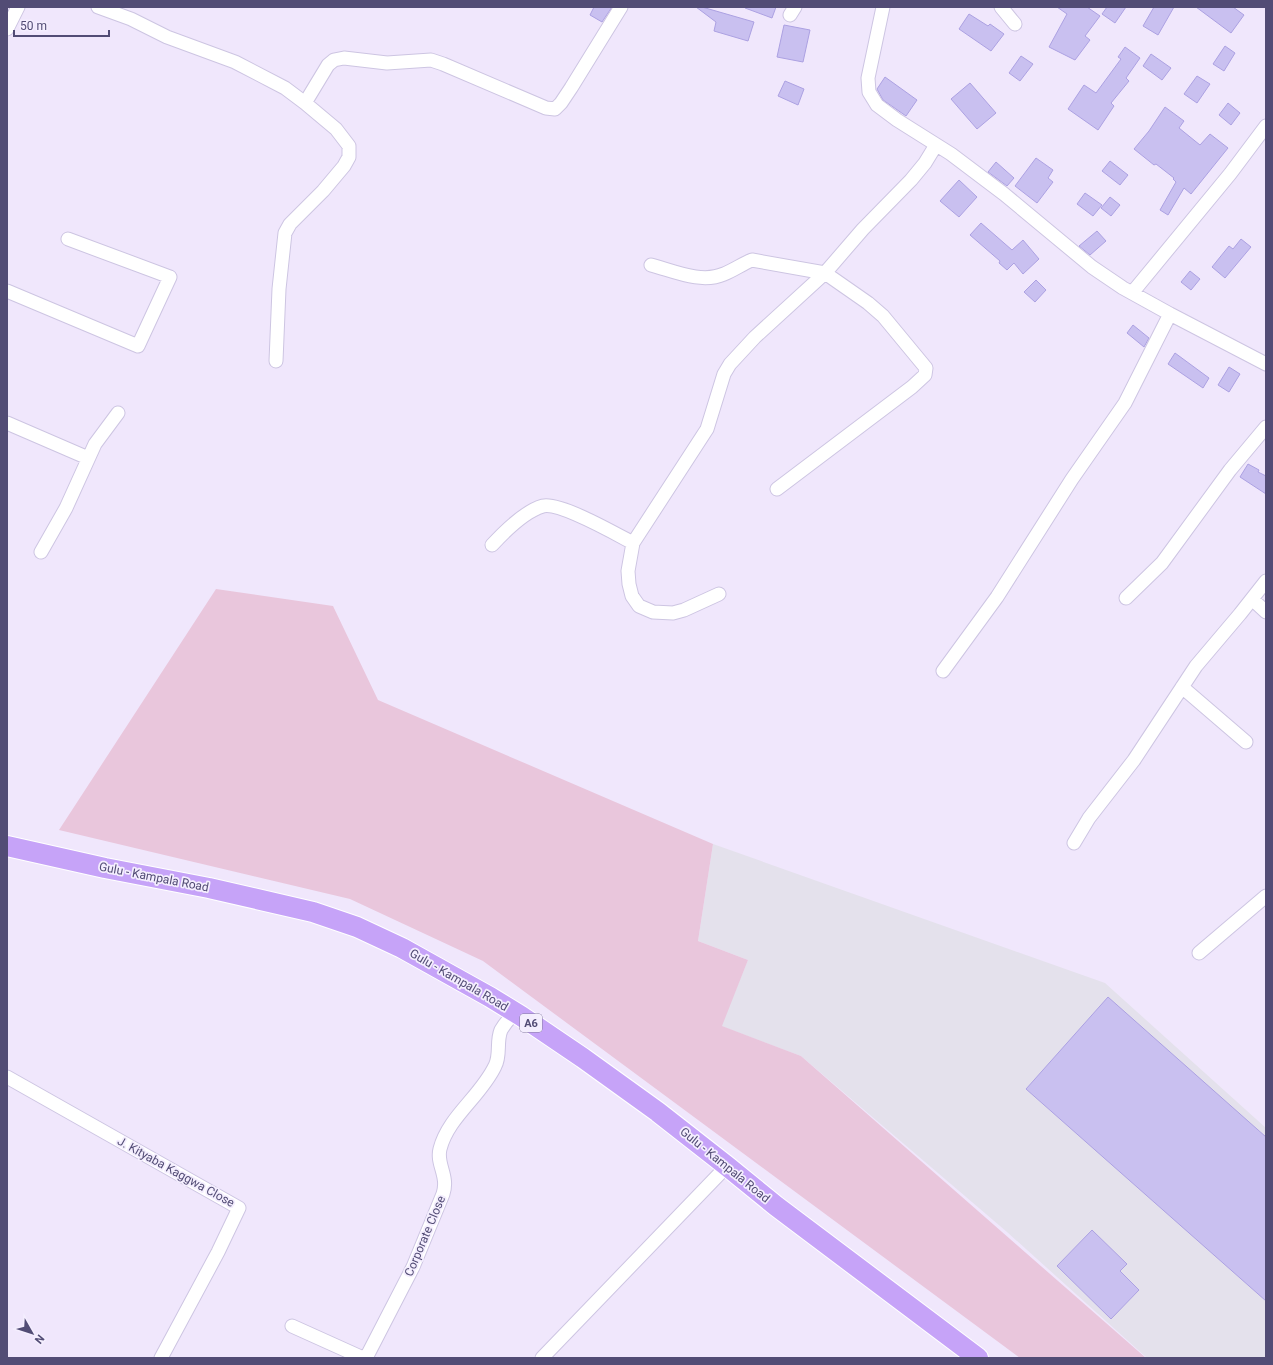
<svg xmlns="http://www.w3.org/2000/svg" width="1273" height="1365" viewBox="0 0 1273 1365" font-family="Roboto,sans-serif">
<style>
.industrial{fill:#e4e1ec}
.green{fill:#e9c6dc}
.building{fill:#c9c0f0;stroke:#aca1e2}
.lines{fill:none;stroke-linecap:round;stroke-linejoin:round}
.minor-casing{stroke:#cdc5e2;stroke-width:15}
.primary-casing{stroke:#fff;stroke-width:22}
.minor{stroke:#fff;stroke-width:13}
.primary{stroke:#c6a3f8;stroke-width:20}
.labels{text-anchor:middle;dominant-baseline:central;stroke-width:3.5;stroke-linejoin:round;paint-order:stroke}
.shield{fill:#f4eefe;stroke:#837d9e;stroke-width:1}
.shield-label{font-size:11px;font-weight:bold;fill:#524c75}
.street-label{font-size:12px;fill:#524c75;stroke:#f4eefe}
</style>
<rect width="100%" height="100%" fill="#f0e7fc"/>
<path class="industrial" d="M713 844 1105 983 1266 1128V1358H1147L1007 1232 801 1056 721 1026 748 960 698 941Z"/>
<path class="green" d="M216 589 333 606 378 700 713 844 698 941 748 960 722 1026 801 1056 1146 1358H1020L483 961 350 899 59 830Z"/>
<path class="building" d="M594 7H612L602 22 590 15Z
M696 7H702L754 22 748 41 714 31 716 22Z
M745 7H776L772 18 745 8Z
M1057 7H1087L1100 16 1085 36 1090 40 1075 60 1049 47 1067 14Z
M1107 7H1126L1115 23 1102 14Z
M1154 7H1174L1158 35 1143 26Z
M1196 7H1233L1244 15 1231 33Z
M969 14 988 26 990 24 1004 34 991 51 959 29Z
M784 25 810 30 803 62 777 57Z
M1225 46 1235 53 1224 71 1213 64Z
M1125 47 1140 58 1126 78 1129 81 1111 103 1114 106 1098 130 1068 109 1084 85 1096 93 1121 59 1118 57Z
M1151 54 1171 68 1162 80 1143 66Z
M1021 56 1033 64 1020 81 1009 73Z
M1197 76 1210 84 1197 103 1184 94Z
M885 77 917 100 906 116 883 100 877 89Z
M785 81 804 89 798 105 778 96Z
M970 83 996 113 977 129 951 99Z
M1228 103 1240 113 1231 125 1219 115Z
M1165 107 1184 121 1179 128 1200 145 1210 134 1228 148 1191 194 1184 188 1168 215 1160 210 1176 182 1173 179 1174 178 1156 164 1154 165 1134 149 1149 131Z
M1036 158 1053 170 1048 178 1053 182 1037 203 1015 186Z
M1110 161 1128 175 1120 185 1102 171Z
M996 162 1014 178 1007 186 988 172Z
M959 180 977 197 959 217 940 201Z
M1085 193 1102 205 1093 216 1077 204Z
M1110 197 1120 205 1111 216 1101 208Z
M981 223 1012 250 1023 240 1039 259 1023 274 1014 263 1007 270 999 263 1000 261 970 235Z
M1097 231 1106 241 1090 255 1079 246Z
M1241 239 1251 247 1225 278 1212 267 1229 246 1233 249Z
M1190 271 1200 279 1191 290 1181 282Z
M1036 280 1046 290 1035 302 1024 292Z
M1133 325 1149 338 1144 347 1127 333Z
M1175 353 1209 378 1203 388 1168 364Z
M1229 367 1240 374 1229 392 1218 385Z
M1248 464 1259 470 1258 472 1266 476V494L1240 477Z
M1108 997 1266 1137V1301L1026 1089Z
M1092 1230 1127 1264 1120 1271 1139 1290 1111 1319 1057 1266Z"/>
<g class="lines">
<defs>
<path id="minor" d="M98 7 131 19 167 37 235 62 285 88 305 103 336 129 349 146V157L344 166 323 191 290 224 285 233 279 289 276 361
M883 7 868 78 869 92 877 105 897 120 951 154 1004 194 1092 267 1123 288 1170 314 1266 364
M1001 7 1015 24
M790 15 795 7
M7 29 18 7
M305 103 328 65 334 60 344 58 387 63 431 60 443 64 546 108 555 109 561 103 571 88 621 7
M651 265C674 271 701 284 724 274 734 270 742 264 752 260L825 273 868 303 883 316 926 368 925 375 912 387 777 489
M7 291 138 346 170 277 68 239
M1132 293 1230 174 1266 126
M7 423 88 458
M492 545C504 532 525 511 543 506 560 502 616 534 633 543
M41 552 66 508 95 444 118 413
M719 594 684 610 673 613 653 612 639 606 632 596 629 584 628 571 633 543 707 429 724 374 730 364 755 337 825 273 863 229 911 180 925 163 936 145
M1126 598 1162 563 1230 470 1266 427
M1252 599 1266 612
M943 671 997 597 1072 479 1125 403 1170 314
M1182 687 1246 742
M1074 843 1089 818 1134 760 1196 666 1240 614 1266 581
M1199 953 1266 896
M7 1077 239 1208 218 1252 161 1358
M292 1326 363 1358
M366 1358 413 1267 443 1194C449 1176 436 1164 440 1149 448 1117 481 1096 495 1066 501 1055 496 1042 501 1030 504 1025 508 1020 512 1016H521
M542 1358 727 1166"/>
<path id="primary" d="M7 846 105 868 209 888 313 912 357 927 402 948 490 997 521 1016 583 1058 658 1112 727 1166 776 1206 978 1358"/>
</defs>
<use href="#minor" class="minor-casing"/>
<use href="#primary" class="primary-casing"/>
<use href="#minor" class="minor"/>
<use href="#primary" class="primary"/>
</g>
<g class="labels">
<rect class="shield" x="520" y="1014" width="22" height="18" rx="3"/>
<g class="shield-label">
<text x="531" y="1023">A6</text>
</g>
<g class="street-label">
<text transform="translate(154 877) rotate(11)">Gulu - Kampala Road</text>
<text transform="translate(459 980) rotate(30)">Gulu - Kampala Road</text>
<text transform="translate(725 1165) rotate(39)">Gulu - Kampala Road</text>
<text transform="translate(176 1172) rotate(29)">J. Kityaba Kaggwa Close</text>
<text transform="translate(425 1236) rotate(-67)">Corporate Close</text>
</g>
</g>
<rect width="1273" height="1365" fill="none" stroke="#524c75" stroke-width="16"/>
<g transform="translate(32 1333) rotate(129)" stroke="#f4eefe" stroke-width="3" paint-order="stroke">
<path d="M0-3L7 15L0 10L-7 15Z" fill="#524c75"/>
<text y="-6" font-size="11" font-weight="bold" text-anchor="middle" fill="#524c75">N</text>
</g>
<path d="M14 30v6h95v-6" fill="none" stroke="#524c75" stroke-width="2"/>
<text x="20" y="30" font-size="12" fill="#524c75" stroke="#f4eefe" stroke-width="3" paint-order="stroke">50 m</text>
</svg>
